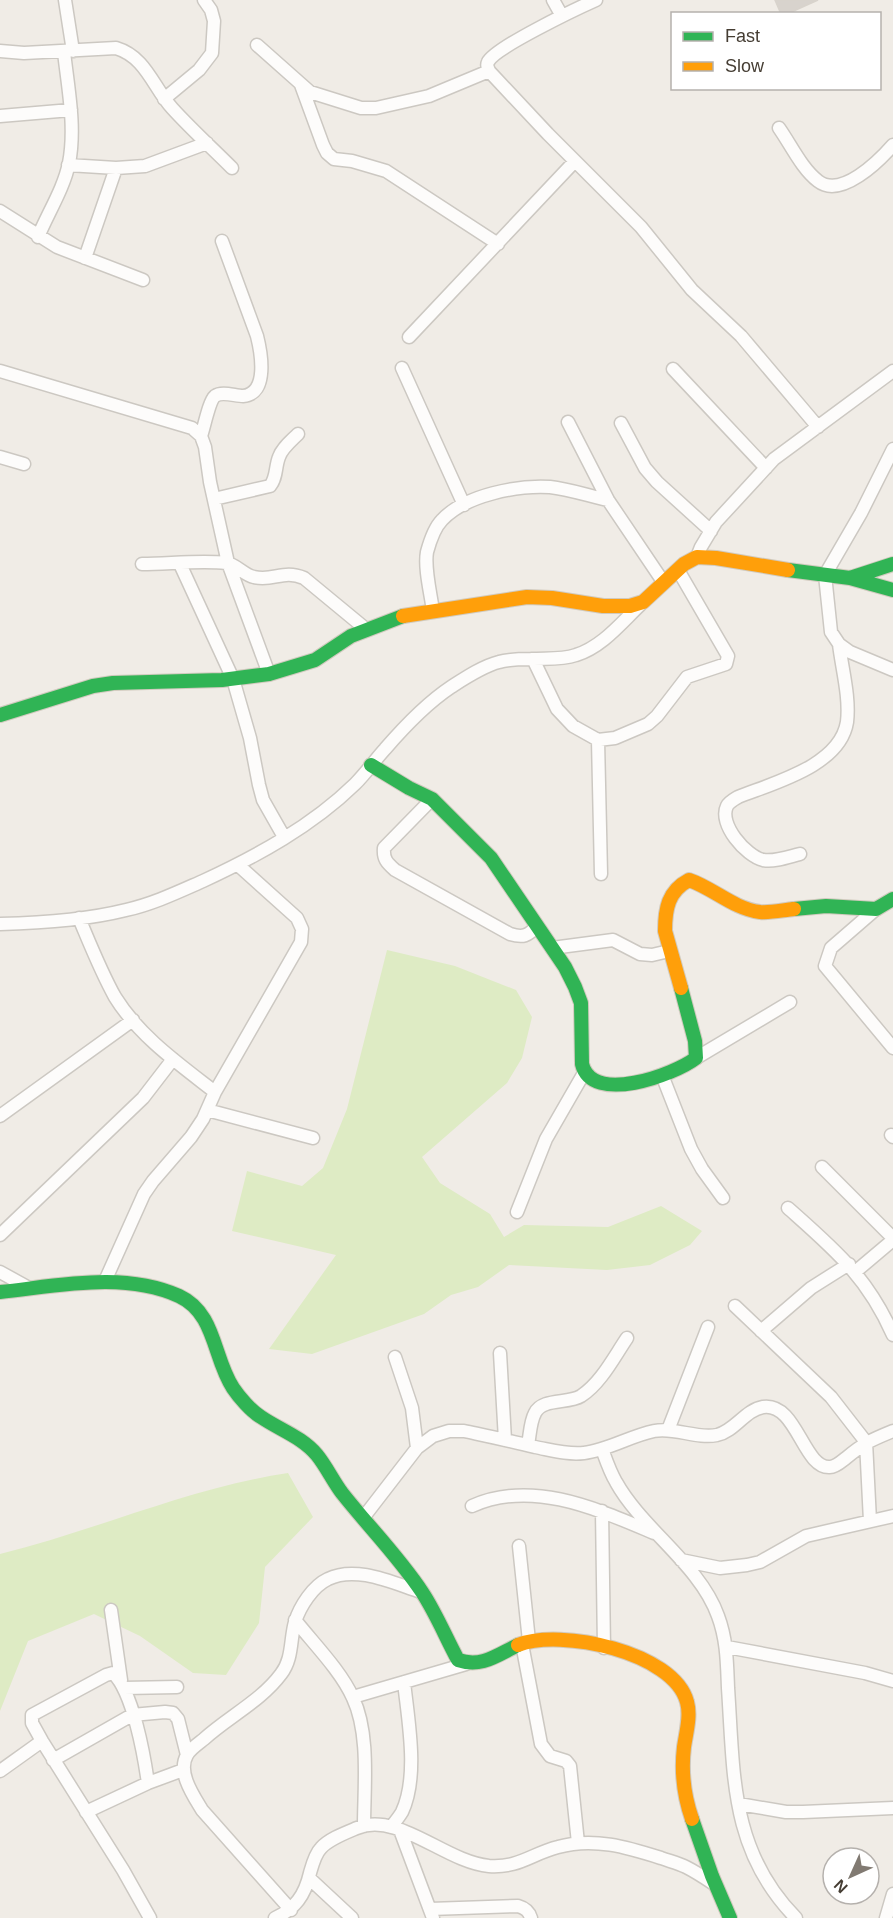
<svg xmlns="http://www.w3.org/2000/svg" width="893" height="1918" viewBox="0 0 893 1918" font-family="Helvetica,sans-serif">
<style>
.green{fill:#deebc4}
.building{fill:#d8d3cd;stroke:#d8d3cc;stroke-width:1.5}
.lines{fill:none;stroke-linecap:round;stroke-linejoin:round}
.street-casing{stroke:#ccc8c2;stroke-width:15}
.fast-casing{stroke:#d1cabe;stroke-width:16}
.slow-casing{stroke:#d1cabe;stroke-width:16}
.street{stroke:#fdfcfb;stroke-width:12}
.fast{stroke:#30b455;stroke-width:14}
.slow{stroke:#ff9f0a;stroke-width:14}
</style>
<rect width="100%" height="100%" fill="#f0ece6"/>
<path class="green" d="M387 950 455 966 516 990 532 1017 522 1058 507 1083 422 1157 440 1183 490 1214 504 1237 524 1225 608 1227 661 1206 702 1231 690 1245 650 1265 607 1270 509 1265 478 1287 451 1295 424 1314 312 1354 269 1349 336 1255 232 1231 247 1171 302 1186 323 1168 347 1109Z
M288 1473 313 1517 265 1567 259 1623 226 1675 193 1673 140 1636 94 1614 28 1641 0 1711V1554C97 1530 189 1488 288 1473Z"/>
<path class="building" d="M775 0H818L787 14H781Z"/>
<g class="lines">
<defs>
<path id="street" d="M65 0 73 51
M553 0 562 16
M596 0C578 8 494 48 488 62 486 66 488 67 489 71L548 134 641 227 692 290 741 336 818 427
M257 45 310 92 361 108H376L429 96 489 71
M0 51 24 53 116 48C146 57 153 87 172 108 191 129 212 148 232 168
M301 85 323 145 327 153 334 159 352 161 386 171 498 244
M164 99 199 70 212 53 214 21 211 10 204 0
M0 116 71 110
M779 128C791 145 802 169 818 181 841 199 879 161 893 145
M68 165 116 168 145 166 207 143
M0 211 57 247 143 280
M38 237C48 213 64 188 69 163 76 127 68 88 64 52
M85 258 116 168
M409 337 575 161
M402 368 464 505
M673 369 766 468
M0 371 192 428 201 436 205 447 210 482 228 563 269 674
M568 422 608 500 664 583
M621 423 645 468 657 482 711 531
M201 436C204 428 209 401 215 396 222 391 235 396 243 396 269 394 261 352 257 336L222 241
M893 449 861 513 825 575 831 632 839 644 850 652 893 670
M0 457 24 464
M214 499 270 486C277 478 275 467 279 457 282 448 291 441 298 434
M697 557 701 547 716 522 774 459 893 371
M142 564C168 564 201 560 226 563 236 564 244 575 254 577 273 582 283 569 304 578L367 630
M180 564 233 679 250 738 259 785 263 800 284 837
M433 611C431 595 424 568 427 552 430 541 434 528 442 520 465 495 518 485 550 487 569 489 589 496 608 500
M533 659 557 709 573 726 598 740 615 738 648 724 657 716 687 677 726 664 728 656 678 570
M598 740 601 874
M432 799 384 848C383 859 387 863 395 870L510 934C523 938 528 936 537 926
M800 854C788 857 775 862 763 860 746 856 718 824 727 806 729 802 733 800 738 797 773 783 840 766 847 722 850 697 842 669 839 644
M876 909 831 948 825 966 893 1048
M79 918C90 944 101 972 115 997 139 1036 179 1064 215 1092
M0 924C41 923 86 920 126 910 153 904 178 892 203 881 257 856 312 826 355 784 366 773 375 760 385 749 404 727 427 703 451 687 465 678 483 666 499 662 509 659 521 659 531 659 546 658 561 660 576 655 602 647 621 623 640 605
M552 948 613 940 640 954 652 955 669 951
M696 1058 790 1002
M662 1075 691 1149 702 1169 723 1198
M207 1110 313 1138
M0 1116 133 1020
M891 1135 893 1137
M822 1167 893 1238
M788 1208C834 1249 867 1276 893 1335
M517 1212 546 1139 584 1073
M0 1235 143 1098 173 1059
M0 1272 29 1288
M855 1272 893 1240
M105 1281 144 1194 153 1181 191 1137 203 1119 215 1092 301 942 302 929 297 918 238 865
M735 1306 831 1397 866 1442 870 1521
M761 1331 811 1288 849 1264
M500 1353 505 1440
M395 1357 412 1408 417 1448
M668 1430 708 1327
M528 1445C530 1435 530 1422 535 1413 542 1398 568 1404 581 1396 601 1383 614 1357 627 1338
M602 1449C606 1460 610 1472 616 1482 642 1529 700 1565 718 1616 727 1640 727 1663 728 1688 734 1775 730 1851 796 1918
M472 1506C532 1479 597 1509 654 1533
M602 1511 604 1648
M363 1518 417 1448 433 1436 449 1431H464C487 1436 511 1441 535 1447 551 1450 567 1455 584 1453 608 1450 630 1436 654 1431 675 1427 696 1439 717 1435 735 1431 745 1410 763 1407 797 1402 803 1469 830 1467 836 1467 842 1461 846 1458 864 1443 871 1440 893 1431
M519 1546 529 1641
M681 1560 720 1568 747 1565 760 1562 806 1536 893 1516
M111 1610 121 1680
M295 1620C314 1644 341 1671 353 1698 370 1734 364 1787 364 1826
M522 1644 541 1744 550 1756 566 1761 570 1766 578 1843
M727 1647 865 1673 893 1681
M124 1688 177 1687
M353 1697 466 1664
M53 1760 132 1715 165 1712 173 1713 178 1719 187 1755
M0 1771 42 1741
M148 1783C144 1755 133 1692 113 1673L106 1675 32 1715V1723L42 1741 123 1870 150 1918
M739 1804 786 1812H803L893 1808
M86 1812 148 1783 183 1770
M391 1827C395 1822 399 1817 402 1812 419 1776 408 1720 404 1682
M400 1830 433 1918
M309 1878 352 1918
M430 1909 518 1906C525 1908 529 1911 531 1918
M291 1910 202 1810C193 1795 177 1772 187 1755 190 1749 199 1743 204 1739 228 1717 261 1701 281 1674 293 1659 290 1639 295 1622 300 1606 313 1586 328 1579 356 1565 393 1583 421 1592
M275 1918C295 1909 305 1895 310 1873 312 1866 315 1854 321 1848 329 1839 345 1833 357 1828 398 1811 445 1862 489 1866 519 1868 531 1854 558 1847 593 1837 627 1847 661 1858 669 1861 678 1863 686 1867 696 1872 705 1878 714 1884
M886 1918 893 1894"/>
<path id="fast" d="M788 570 850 578 893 590
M850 578 893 564
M0 715 93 686 113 683 222 680 269 674 315 660 351 636 403 616
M371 765 409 788 432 799 491 858 565 967 575 987 581 1003 582 1064C592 1105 674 1075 696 1058L695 1041 681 988
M794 909 826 906 876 909 893 899
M0 1292C58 1286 123 1271 179 1296 216 1313 213 1358 233 1388 239 1397 251 1411 261 1417 280 1430 302 1437 317 1455 326 1466 333 1481 342 1493 368 1526 399 1557 422 1592 436 1613 446 1638 458 1660 482 1668 497 1655 518 1645
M692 1819 712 1876 730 1918"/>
<path id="slow" d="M403 616 527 597 552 598 603 606H630L643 602 684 564 697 557 716 558 788 570
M681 988 665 931C665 909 668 891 689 880 713 888 734 909 760 912 771 913 783 910 794 909
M518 1645C560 1628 674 1652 687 1702 691 1716 686 1733 684 1747 681 1772 684 1796 692 1819"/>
</defs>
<use href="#street" class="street-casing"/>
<use href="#fast" class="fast-casing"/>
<use href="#slow" class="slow-casing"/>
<use href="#street" class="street"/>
<use href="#fast" class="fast"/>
<use href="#slow" class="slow"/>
</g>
<rect x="671" y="12" width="210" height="78" fill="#ffffff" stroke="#b5b1ad" stroke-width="1.5"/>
<rect x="683" y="32" width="30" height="9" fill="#30b455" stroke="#b5b1ad" stroke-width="1.5"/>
<text x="725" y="42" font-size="18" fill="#453d33">Fast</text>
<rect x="683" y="62" width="30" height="9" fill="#ff9f0a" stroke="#b5b1ad" stroke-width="1.5"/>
<text x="725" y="72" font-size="18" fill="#453d33">Slow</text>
<g transform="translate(851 1876) rotate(225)"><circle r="28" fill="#ffffff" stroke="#b5b1ad" stroke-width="1.5"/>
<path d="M0-4.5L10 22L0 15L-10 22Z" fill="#817a72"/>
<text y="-9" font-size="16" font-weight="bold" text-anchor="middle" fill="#453d33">N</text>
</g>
</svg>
